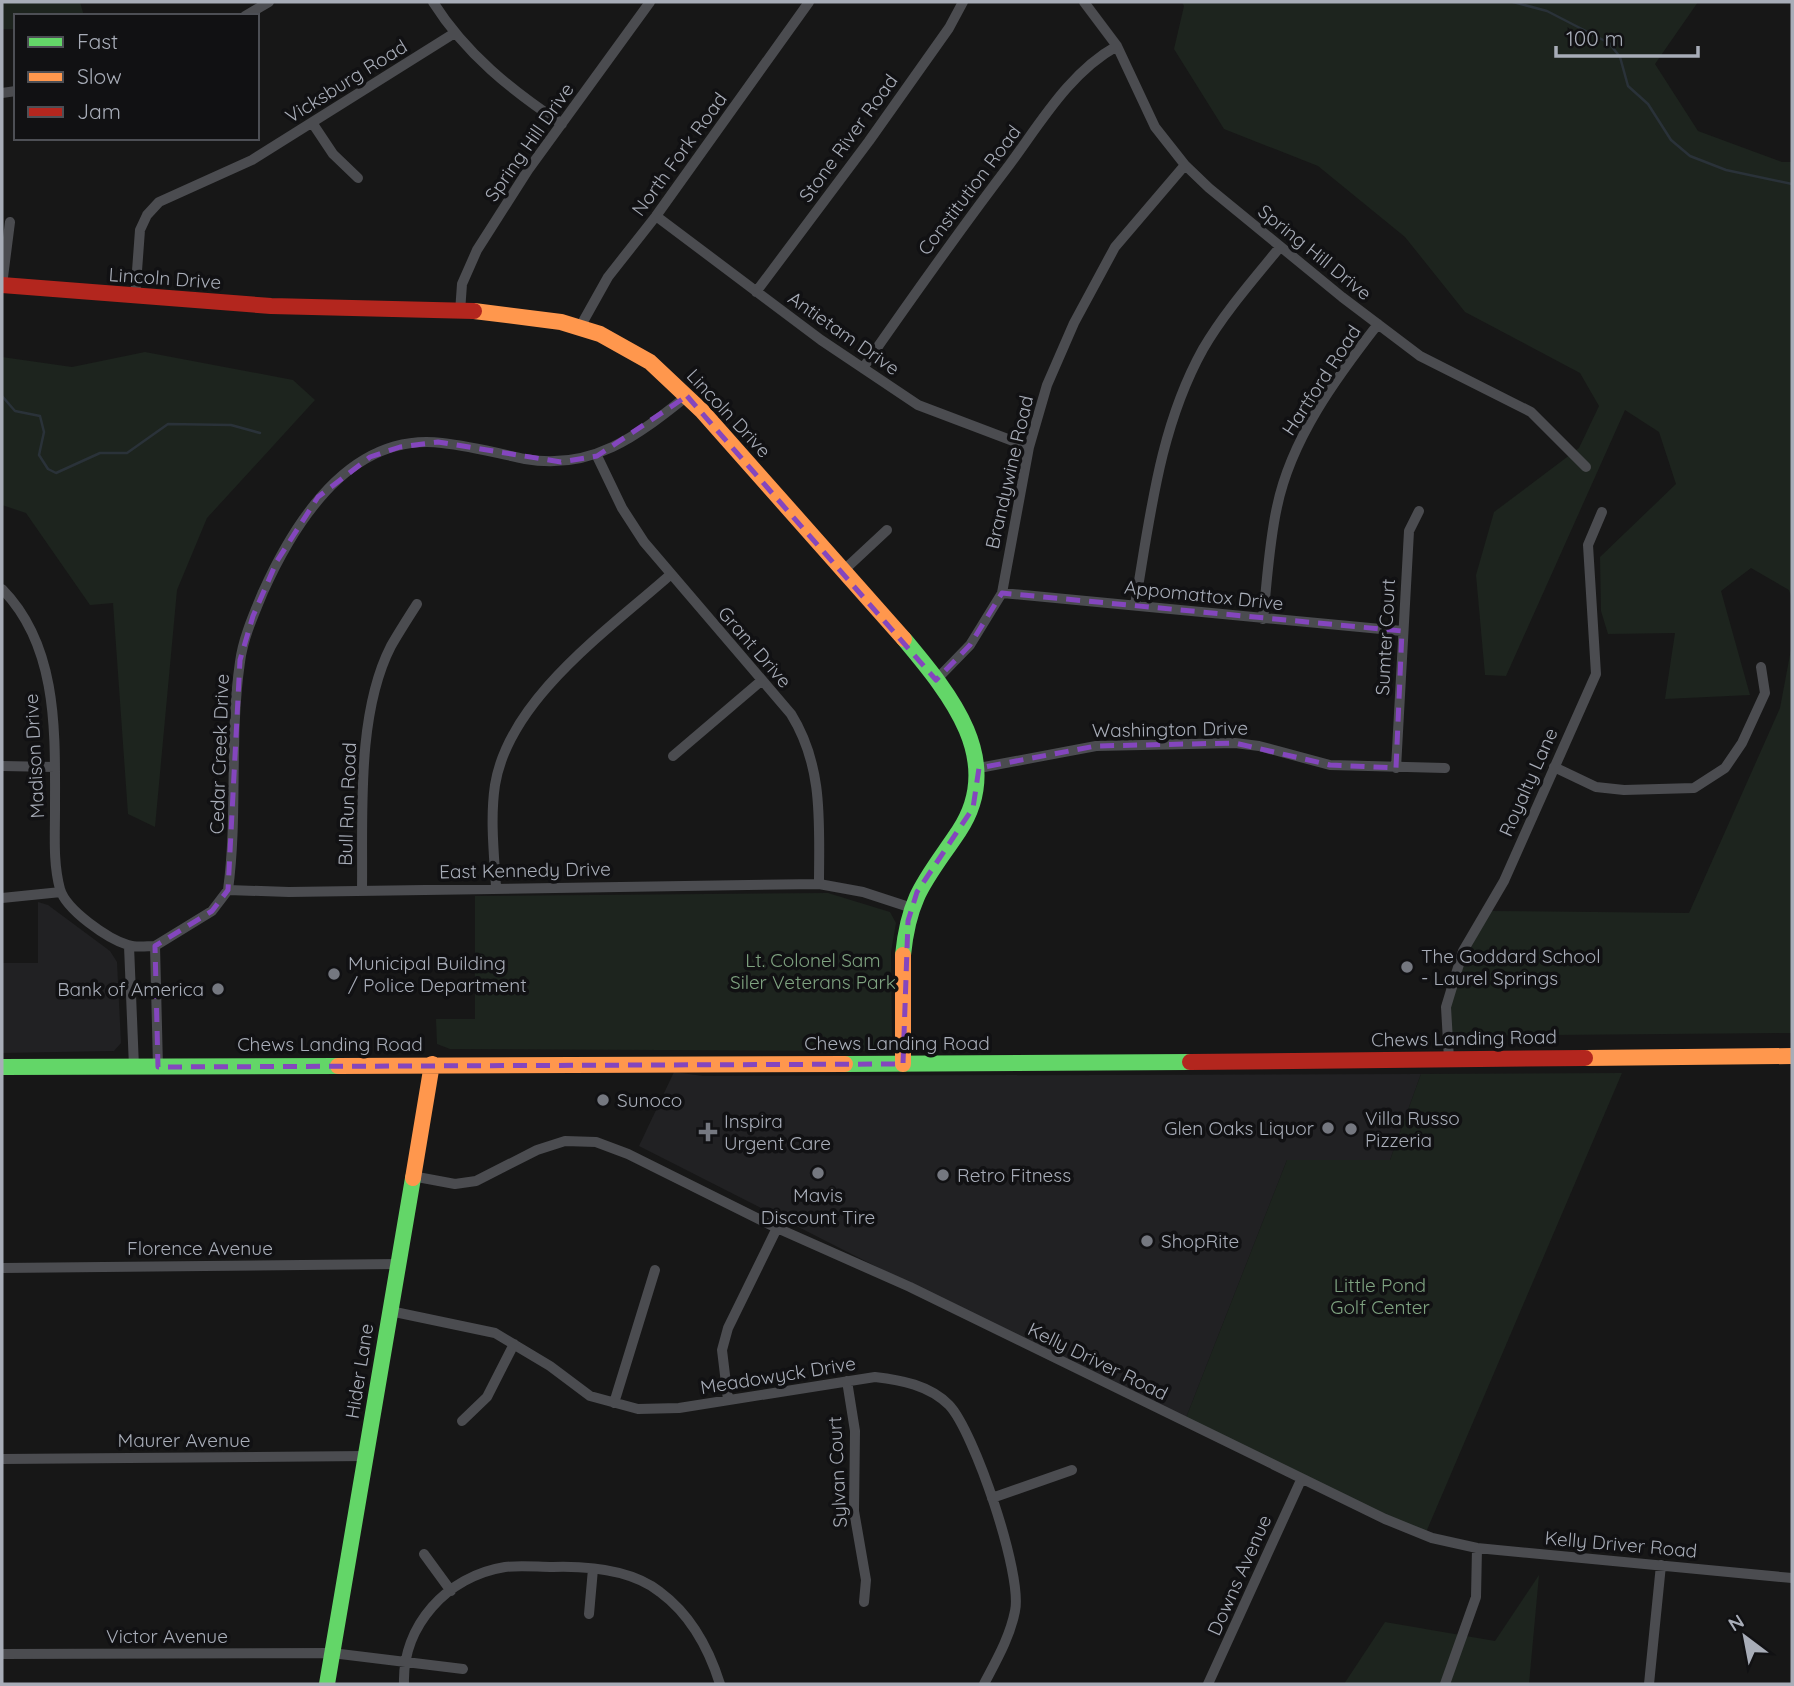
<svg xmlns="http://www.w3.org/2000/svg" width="1794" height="1686" viewBox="0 0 1794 1686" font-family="Quicksand,sans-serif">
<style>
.built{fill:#212123}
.green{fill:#1d241e}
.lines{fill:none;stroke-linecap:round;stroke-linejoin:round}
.stream{stroke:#2a3239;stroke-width:2.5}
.street{stroke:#4b4c50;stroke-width:10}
.fast{stroke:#63d668;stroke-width:16}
.slow{stroke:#ff974d;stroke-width:16}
.jam{stroke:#b3261e;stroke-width:16}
.marked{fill:none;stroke:#8446be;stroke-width:5;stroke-dasharray:14 9;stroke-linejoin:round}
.poi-dot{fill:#757880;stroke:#111113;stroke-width:2.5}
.labels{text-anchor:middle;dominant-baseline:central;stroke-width:7;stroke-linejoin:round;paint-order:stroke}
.street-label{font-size:19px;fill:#a8adb8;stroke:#111113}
.poi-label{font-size:19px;fill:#a8adb8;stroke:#111113;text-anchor:start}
.park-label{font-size:19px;fill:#7fa381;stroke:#111113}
</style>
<rect width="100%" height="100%" fill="#171717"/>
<path class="built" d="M38 902 48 905 110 951 117 962 121 1043 114 1051 2 1053V963H38Z
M674 1072 703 1076 1421 1074 1390 1160H1287L1184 1423 639 1146Z"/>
<path class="green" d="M2 2H80L84 16H16V29H2Z
M1182 2H1698L1655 64 1698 131 1782 162H1792V599L1789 590 1751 568 1721 591 1750 695 1665 699 1675 633 1608 634 1601 611 1600 557 1676 484 1659 432 1625 410 1506 676 1485 675 1476 575 1494 512 1579 448 1599 406 1580 373 1465 312 1405 237 1318 166 1224 129 1174 49 1184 6Z
M145 352 293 380 315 400 207 518 177 590 155 827 128 814 113 603 90 605 26 513 2 505V357L72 367Z
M1792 644V1033L1451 1036V986L1490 911 1689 913 1780 708Z
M828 893 890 912 896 923 891 952 892 1040 876 1051 450 1049 437 1044 436 1019H475V896Z
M1622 1073 1424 1537 1184 1423 1287 1160H1390L1421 1074Z
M1539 1575 1529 1684H1344L1385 1622 1495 1641Z"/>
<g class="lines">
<path class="stream" d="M1513 2 1547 11 1609 43 1620 57 1628 86 1648 104 1671 140 1690 156 1726 170 1792 184
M2 396 15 411 40 416 44 432 39 455 48 469 56 473 100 453H127L168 424 231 425 260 433"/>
<path class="street" d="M433 2C466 54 511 90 562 124
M1084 2 1117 46 1155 127 1185 165 1209 188 1342 297 1420 356 1531 412 1586 467
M245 16 269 2
M2 93 16 91
M313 124 333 154 358 178
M656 216 821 340 918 405 1029 447
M2 285 10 222
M756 292 869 141 949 28 963 2
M135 298 140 230 147 215 159 202 252 160 453 34
M460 312 462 284 477 250 528 170 650 2
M580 327 608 277 656 216 809 2
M863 368C911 299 959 231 1010 164 1041 122 1070 72 1117 46
M597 456 622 508 644 542 791 714C824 767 819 824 819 884
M843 571 887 530
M2 589C59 647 55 734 55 810 55 836 53 863 60 889 66 910 108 939 128 945 136 948 147 946 155 946
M1002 593 1402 631
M1135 605C1150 518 1159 428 1203 349 1224 313 1253 280 1280 247
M1263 619C1267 582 1269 543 1277 507 1291 439 1336 378 1378 324
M936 680 970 645 1002 593 1029 447 1047 385 1074 323 1115 247 1185 165
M673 756 761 681
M2 766 55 767
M1554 767 1596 787 1624 790 1694 788 1725 768 1742 743 1765 693 1761 667
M979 768 1096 746 1235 743 1259 746 1330 765 1445 768
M1396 768 1409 531 1419 511
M496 887C494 854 490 818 495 785 509 699 608 630 670 575
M228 890C238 815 229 738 240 662 243 638 254 614 263 592 295 521 351 432 442 443 470 446 497 453 525 459 592 471 637 436 687 396
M362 890C363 816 356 714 391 646 399 632 408 618 417 604
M2 898 61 892
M129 946 134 1067
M155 946 212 911 228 890 289 892 819 884 863 892 912 908
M155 946 158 1067
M1449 1059 1446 1007 1463 951 1504 881 1596 674 1588 545 1602 512
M412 1176 455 1184 476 1181 537 1150 565 1141 596 1142 628 1154 777 1228 910 1287 1385 1519 1432 1538 1477 1548 1792 1578
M2 1268 398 1264
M390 1311 495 1333 550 1366 590 1396 638 1409 679 1408 875 1377C901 1380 929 1385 949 1405 974 1431 1023 1575 1015 1611 1010 1637 996 1661 984 1684
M847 1381 855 1431 854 1511 866 1580 864 1602
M728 1400 722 1350 728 1328 777 1228
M614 1403 655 1270
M462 1421 487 1397 514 1344
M2 1459 366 1456
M992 1498 1072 1470
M424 1554 451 1591
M589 1614 593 1569
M2 1654 332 1653 463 1669
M404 1684C402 1626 447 1576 505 1567 521 1565 538 1567 553 1567 588 1566 632 1570 660 1592 691 1615 709 1649 720 1684
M1208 1684 1301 1480
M1445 1684 1476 1597 1477 1548
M1649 1684 1661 1565"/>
<path class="fast" d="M903 955C909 894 927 879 959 831 1006 760 949 693 904 639
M845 1064 1190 1062
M2 1067 338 1066
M327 1684 413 1178"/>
<path class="slow" d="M474 311 561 322 600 334 650 362 702 411 904 639
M1585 1058 1792 1056
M903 1064V955
M338 1066 845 1064
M413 1178 432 1064"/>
<path class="jam" d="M2 285 271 306 474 311
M1190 1062 1585 1058"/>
</g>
<path class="marked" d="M687 396 936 680 970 645 1002 593 1402 631 1396 768 1330 765 1235 743 1096 746 979 768 973 808 917 892 908 921 903 1064 158 1067 155 946 212 911 228 890 240 660 253 616 277 561 318 497 370 457 400 447 438 442 561 462 597 456Z"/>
<g class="poi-dot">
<circle cx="1407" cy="967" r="7"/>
<circle cx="334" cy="974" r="7"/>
<circle cx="218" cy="989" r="7"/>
<circle cx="603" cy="1100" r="7"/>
<circle cx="1328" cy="1128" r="7"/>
<circle cx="1351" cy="1129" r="7"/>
<path d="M704.5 1121.5h7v7h7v7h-7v7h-7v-7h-7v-7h7z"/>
<circle cx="818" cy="1173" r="7"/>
<circle cx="943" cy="1175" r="7"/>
<circle cx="1147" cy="1241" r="7"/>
</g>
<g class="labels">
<g class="street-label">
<text transform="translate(346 81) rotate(-32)">Vicksburg Road</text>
<text transform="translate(848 138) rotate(-54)">Stone River Road</text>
<text transform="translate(529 142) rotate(-55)">Spring Hill Drive</text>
<text transform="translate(679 154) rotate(-54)">North Fork Road</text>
<text transform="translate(969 190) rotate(-53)">Constitution Road</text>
<text transform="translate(1315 252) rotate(39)">Spring Hill Drive</text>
<text transform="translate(165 278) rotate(4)">Lincoln Drive</text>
<text transform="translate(844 333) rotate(35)">Antietam Drive</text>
<text transform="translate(1321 380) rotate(-57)">Hartford Road</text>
<text transform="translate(729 413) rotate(47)">Lincoln Drive</text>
<text transform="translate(1009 472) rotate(-77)">Brandywine Road</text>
<text transform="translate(1204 595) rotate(6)">Appomattox Drive</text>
<text transform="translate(1385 637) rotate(-87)">Sumter Court</text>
<text transform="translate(755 647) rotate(49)">Grant Drive</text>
<text transform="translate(1170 729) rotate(-1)">Washington Drive</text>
<text transform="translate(219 754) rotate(-88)">Cedar Creek Drive</text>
<text transform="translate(34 756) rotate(-93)">Madison Drive</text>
<text transform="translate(1528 782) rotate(-66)">Royalty Lane</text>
<text transform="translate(347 804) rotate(-88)">Bull Run Road</text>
<text transform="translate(525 870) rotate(-1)">East Kennedy Drive</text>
<text transform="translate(1464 1038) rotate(-1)">Chews Landing Road</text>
<text x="897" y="1043">Chews Landing Road</text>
<text x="330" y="1044">Chews Landing Road</text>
<text x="200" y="1248">Florence Avenue</text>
<text transform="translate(1098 1361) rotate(26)">Kelly Driver Road</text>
<text transform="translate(359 1371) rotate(-81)">Hider Lane</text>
<text transform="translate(778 1375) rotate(-9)">Meadowyck Drive</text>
<text x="184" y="1440">Maurer Avenue</text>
<text transform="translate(837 1472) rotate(-93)">Sylvan Court</text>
<text transform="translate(1621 1544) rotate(5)">Kelly Driver Road</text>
<text transform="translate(1239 1575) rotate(-66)">Downs Avenue</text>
<text x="167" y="1636">Victor Avenue</text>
</g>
<g class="poi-label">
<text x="1421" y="956">The Goddard School<tspan x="1421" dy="22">- Laurel Springs</tspan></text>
<text x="348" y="963">Municipal Building<tspan x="348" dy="22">/ Police Department</tspan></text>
<text x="204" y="989" text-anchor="end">Bank of America</text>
<text x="617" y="1100">Sunoco</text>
<text x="1365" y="1118">Villa Russo<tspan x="1365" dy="22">Pizzeria</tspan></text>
<text x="724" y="1121">Inspira<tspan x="724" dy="22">Urgent Care</tspan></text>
<text x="1314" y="1128" text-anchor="end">Glen Oaks Liquor</text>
<text x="957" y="1175">Retro Fitness</text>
<text x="818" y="1195" text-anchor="middle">Mavis<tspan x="818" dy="22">Discount Tire</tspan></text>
<text x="1161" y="1241">ShopRite</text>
</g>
<g class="park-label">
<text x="813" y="960">Lt. Colonel Sam<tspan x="813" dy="22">Siler Veterans Park</tspan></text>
<text x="1380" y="1285">Little Pond<tspan x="1380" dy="22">Golf Center</tspan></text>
</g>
</g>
<rect width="1794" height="1686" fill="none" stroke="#a8adb8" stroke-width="7"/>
<rect x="14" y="14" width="245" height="126" fill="#111113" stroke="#4d4f55" stroke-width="2"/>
<rect x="28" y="37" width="35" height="10" fill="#63d668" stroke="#4d4f55" stroke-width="2"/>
<text x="77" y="49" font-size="21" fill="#a8adb8">Fast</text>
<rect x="28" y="72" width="35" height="10" fill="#ff974d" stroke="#4d4f55" stroke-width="2"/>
<text x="77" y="84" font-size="21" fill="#a8adb8">Slow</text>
<rect x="28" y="107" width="35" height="10" fill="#b3261e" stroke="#4d4f55" stroke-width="2"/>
<text x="77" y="119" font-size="21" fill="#a8adb8">Jam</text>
<g transform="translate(1745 1637) rotate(328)" stroke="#111113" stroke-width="5" paint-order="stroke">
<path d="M0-5L12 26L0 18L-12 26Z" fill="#a8adb8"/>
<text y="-10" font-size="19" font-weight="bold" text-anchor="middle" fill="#a8adb8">N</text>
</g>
<path d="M1556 46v10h142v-10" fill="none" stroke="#a8adb8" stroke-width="3.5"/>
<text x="1566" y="46" font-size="21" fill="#a8adb8" stroke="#111113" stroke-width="5" paint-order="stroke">100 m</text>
</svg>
